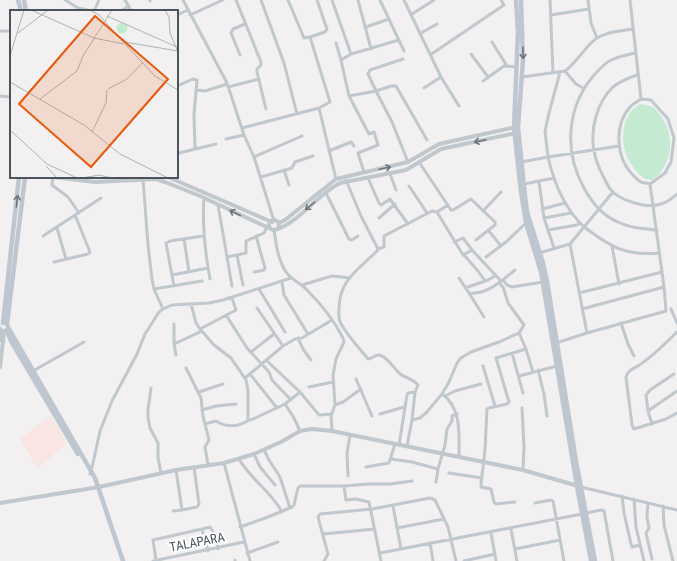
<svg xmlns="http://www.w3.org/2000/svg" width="677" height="561" viewBox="0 0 677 561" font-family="'Roboto Condensed',sans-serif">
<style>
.medical{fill:#f9e6e4}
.green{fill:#c4ebd2}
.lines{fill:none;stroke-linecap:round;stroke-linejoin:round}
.minor{stroke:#c0c7cd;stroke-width:3}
.tertiary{stroke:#c0c7cd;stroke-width:4}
.secondary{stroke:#bec7d0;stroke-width:4.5}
.oneway{stroke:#6d767f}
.oneway2{stroke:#6d767e}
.labels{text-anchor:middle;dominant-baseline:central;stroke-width:4;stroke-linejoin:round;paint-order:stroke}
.street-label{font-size:13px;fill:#4a545c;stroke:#fff}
.inset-road{fill:none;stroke:#afb2b5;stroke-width:1}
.view{fill:#e8590c;fill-opacity:0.15;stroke:#e8590c;stroke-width:2}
.inset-edge{fill:none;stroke:#4a545c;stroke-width:2}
</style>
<rect width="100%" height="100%" fill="#f2f0f0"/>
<path class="medical" d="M51 416 67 443 37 469 20 438Z"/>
<path class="green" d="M641 104C644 105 648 105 650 106 654 107 657 111 659 114 676 133 674 165 652 180L645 179C636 172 630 164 626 154 620 138 623 111 641 104Z"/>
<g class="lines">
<path class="minor" d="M65 0 78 8 92 11 95 9 99 0
M125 0 131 11
M150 0V1
M183 0 227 83 244 135 254 157 274 221
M236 0 261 62V65L257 69V72L266 109
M261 0 284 63 297 114
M288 0 304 38 310 37 330 102 319 108 336 179
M332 0 351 54 341 60 349 96 369 134 374 132 378 145 358 153 364 172
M358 0 371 49
M380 0 404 51
M404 0 441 77 459 106
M550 0 553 73
M588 0 591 23 597 38
M630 0 641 99
M121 11 129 6
M412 14 434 0
M177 15 188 10
M190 15 223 0
M551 15 589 9
M366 27 389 19
M0 31H11
M421 33 437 24
M310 37 325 32 327 29 317 0
M492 42 507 66
M336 43 341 60
M635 53C624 56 612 57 604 65 568 97 561 146 584 188 591 201 603 216 618 222 630 228 644 229 657 230
M351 54 399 40
M471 54 488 77
M240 55 231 33 233 29 245 24
M430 55 504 5 501 0
M403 59 370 70 368 74 376 91 391 86H396L427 140
M565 71 576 84 583 88
M560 72 549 113 545 131 548 157 619 146
M637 75C628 78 620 81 613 87 597 102 590 129 594 150 595 159 599 168 603 176 606 181 608 188 613 192 620 199 633 203 643 205 657 207 666 204 677 194
M522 77 565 71C575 64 582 52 591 43 601 32 619 31 633 29
M483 81 504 66 517 67
M177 86 193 79 197 80 194 114 195 149
M228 87 259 79
M424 88 441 77
M197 90 205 91 227 84
M0 96 11 97
M349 96 376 91 392 122 408 162
M242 128 319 108
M226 139 244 135
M329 151 351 142 354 146
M179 153 216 144
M254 157 302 136
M419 162 451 210H453L471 199 495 222V225L476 240
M521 162 548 157C554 183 564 208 584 227L613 192
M284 170 289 185
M390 174 396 190
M53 177 52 185 68 197 79 213
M261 177 292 168 295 162 313 156
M368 178 379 203 381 205 390 199 408 224
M143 179 148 245 152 279 154 289 163 309
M346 180 361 216 378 249
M539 182 544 218 554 248
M524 184 554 178
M409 186 427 213
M326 193 349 239 352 240 358 236
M204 198C202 226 205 252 210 279
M218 205 232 286
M542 209 565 203
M483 211 501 192
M437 212 448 205
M379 218 395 204
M544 218 571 213
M57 228 66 259
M274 230C276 244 278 260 286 272 291 280 301 283 307 290 321 304 334 320 343 338L344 342 336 359 333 375 335 405 331 416 332 431
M488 230 501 246
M548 230 577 225 580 223
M43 236 101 198
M184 239 189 272
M454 242 463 238 472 250 501 281
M570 244 584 227C611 247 625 256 659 253
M612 246 619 284
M539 253 570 244 587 333 556 343
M237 255 243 285
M464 255 478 271 485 281
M227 257 246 253V241L264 233 267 227
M486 257 506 242 526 223
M54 262 88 254 90 252 75 215
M254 272 264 270 265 268 256 236
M172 275 208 268
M459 278 469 293
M503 280 507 285 512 287 543 282
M282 282 284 295 308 334
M499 283 503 287 508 303 524 325 519 333
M302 285 332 276 350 278
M174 286 166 243 170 241 203 236
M465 288 488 280 495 276
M154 289 202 281
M259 289 285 332
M579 293 662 272
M191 304 196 323 200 329 214 345 231 358 246 380 248 390V420H251L285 404 300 392
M257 308 283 346
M582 309 664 287
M671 309 677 323
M226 315 247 348 269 372 272 380 291 400
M484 317 469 293C487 295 501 281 515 270
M621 323 628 344 634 356
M174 324V344
M200 329 236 310 232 298
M677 332C665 344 652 357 638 366 633 369 628 370 626 377L632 425 634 429 666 419 677 413
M587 333 666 311 664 287 650 184C647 183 644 183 641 182 638 181 636 178 634 176 616 159 613 125 631 106 634 103 638 101 641 99L651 100 668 119 674 138 671 162 665 173 650 184
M298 338 303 349 311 360
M251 352 274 334
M512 353 523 393
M176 355 174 344 202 331
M266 360 300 392 319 415 331 414
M483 366 495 406
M186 368 201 398 203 416 209 440 205 447 208 465
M538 370 544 394 547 416
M33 371 84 342
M250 374 277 408
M519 376 557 366
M245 378 283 346 295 339 302 338 332 320
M356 379 372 416
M309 387 333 382
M151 388 148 410V418L150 428 158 443V458L161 473
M199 392 223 384
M442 394C462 408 459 435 459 457
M445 396 455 391 481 384
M285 404 294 418 300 431
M335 405 343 402 361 389
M522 408 524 447 523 470
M202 410 216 406 236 404
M648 411 677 391
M380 414 404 407
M412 420 420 418 426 413 442 394 449 382 457 363 461 358 471 352 499 342 519 333 526 349 533 372
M205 424 216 421C227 428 238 427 249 420
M652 424 648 411 646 395 650 390 674 374
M399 445 407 395 408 393 415 392
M407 446 412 420 415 392 418 385C414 379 405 378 399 373 394 368 387 357 380 355 375 354 372 359 368 359 359 348 348 336 341 324 338 319 339 314 339 309 339 280 358 270 377 251L378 249 384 247V236L432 211 437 212 463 255 472 250
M264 450 269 460 280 477 290 508
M254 454 260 467 275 485
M239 459C250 479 271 491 282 512
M391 459 412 462 438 469
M224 463 250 561
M366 467 389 463 395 444
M176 470 182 510 197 507 199 504 194 467
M449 473 482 478
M90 474 93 463 100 431 112 401 137 354 145 334 159 312 163 309 172 305 209 303 223 300 291 278
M348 476 347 453 350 435
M436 482 438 469 445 445 447 429 452 421V416L457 414
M344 486 346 500 356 499 369 502 381 561
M581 487 677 510
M622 496 624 513 631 544 632 547 640 545
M634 499 636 527 644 561
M515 502 496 504 494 502 491 489 481 487V484L485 450 487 409 489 408 507 404 509 402 496 358 526 349
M535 503 551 500 553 501 564 561
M648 503 647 517 649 528 646 533 652 559
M393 506 401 549
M663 506 664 525 673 561
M173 511 182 510
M586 513 601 510 604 511 613 561
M240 527 268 517 292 507 294 505 298 488 300 486H344L368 484H390L412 481
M397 528 444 519
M202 529 208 551
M511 529 517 561
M491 533 496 561
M323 534 375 529
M430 543 433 561
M515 549 560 540
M247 553 278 542
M380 553 582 514
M156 560 153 540 202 529 210 527 215 535 218 549
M235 560V561
M153 561 244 542
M324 561 328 554 318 517 320 514 372 509 430 498 435 500 448 527 456 561
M464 561 495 554"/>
<path class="tertiary" d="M53 177 95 182 156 179 165 182 200 196 271 229
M97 177H111
M168 177 272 222
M269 225a5 5 0 1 1 10 0a5 5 0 1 1-10 0Z
M279 223 285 220 336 179 408 162 439 144 516 127
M278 229C301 220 318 194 340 183L406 170 441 149 516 133
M0 340 1 331
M0 367 4 332
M0 503 99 487 176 470 224 463 254 454 281 442 300 431 312 429 332 431 523 470 578 486"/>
<path class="secondary" d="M18 0 21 11
M24 0 26 11
M516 0 518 31 514 128 521 192 526 223 541 272 577 486 591 561
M521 0 523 60 518 127 525 196 527 212 543 263 547 281 576 461 595 561
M3 323 19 177
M7 324 25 177
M8 327 95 478 123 561
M0 329 3 332 7 330
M7 331 11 341 78 454"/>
</g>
<defs><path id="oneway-shaft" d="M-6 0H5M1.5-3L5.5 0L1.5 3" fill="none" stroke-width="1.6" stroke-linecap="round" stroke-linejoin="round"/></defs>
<g class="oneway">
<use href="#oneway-shaft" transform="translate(523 53) rotate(88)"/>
<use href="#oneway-shaft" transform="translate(17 201) rotate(-84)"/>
</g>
<g class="oneway2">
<use href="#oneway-shaft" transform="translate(480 141) rotate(168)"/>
<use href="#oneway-shaft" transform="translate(385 168) rotate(-12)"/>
<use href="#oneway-shaft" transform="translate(310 206) rotate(141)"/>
<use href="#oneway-shaft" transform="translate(235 213) rotate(-155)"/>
</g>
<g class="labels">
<g class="street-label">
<text transform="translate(197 542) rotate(-11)">TALAPARA</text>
</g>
</g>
<g transform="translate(10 10)">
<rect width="168" height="168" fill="#f2f0f0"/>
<path d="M106.5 18a5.5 5.5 0 1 1 11 0a5.5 5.5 0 1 1-11 0Z" fill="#c4ebd2"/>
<path class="inset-road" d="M21 0 84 28 114 34M80 0 89 5 114 33M155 0 159 7 160 23 168 42M97 6 167 37M8 23 38 0M115 32 168 41M115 34 145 66 168 80M0 46 14 0M0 72 74 115 110 144 158 168M98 79 117 69 133 52M30 89 67 61 73 46 102 0M0 120 37 154 67 168M82 122 96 93 97 80M36 156 47 168M72 168 89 165 102 168"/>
<path class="view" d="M85 6 158 69 81 157 9 94Z"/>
<rect width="168" height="168" class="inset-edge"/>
</g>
</svg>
